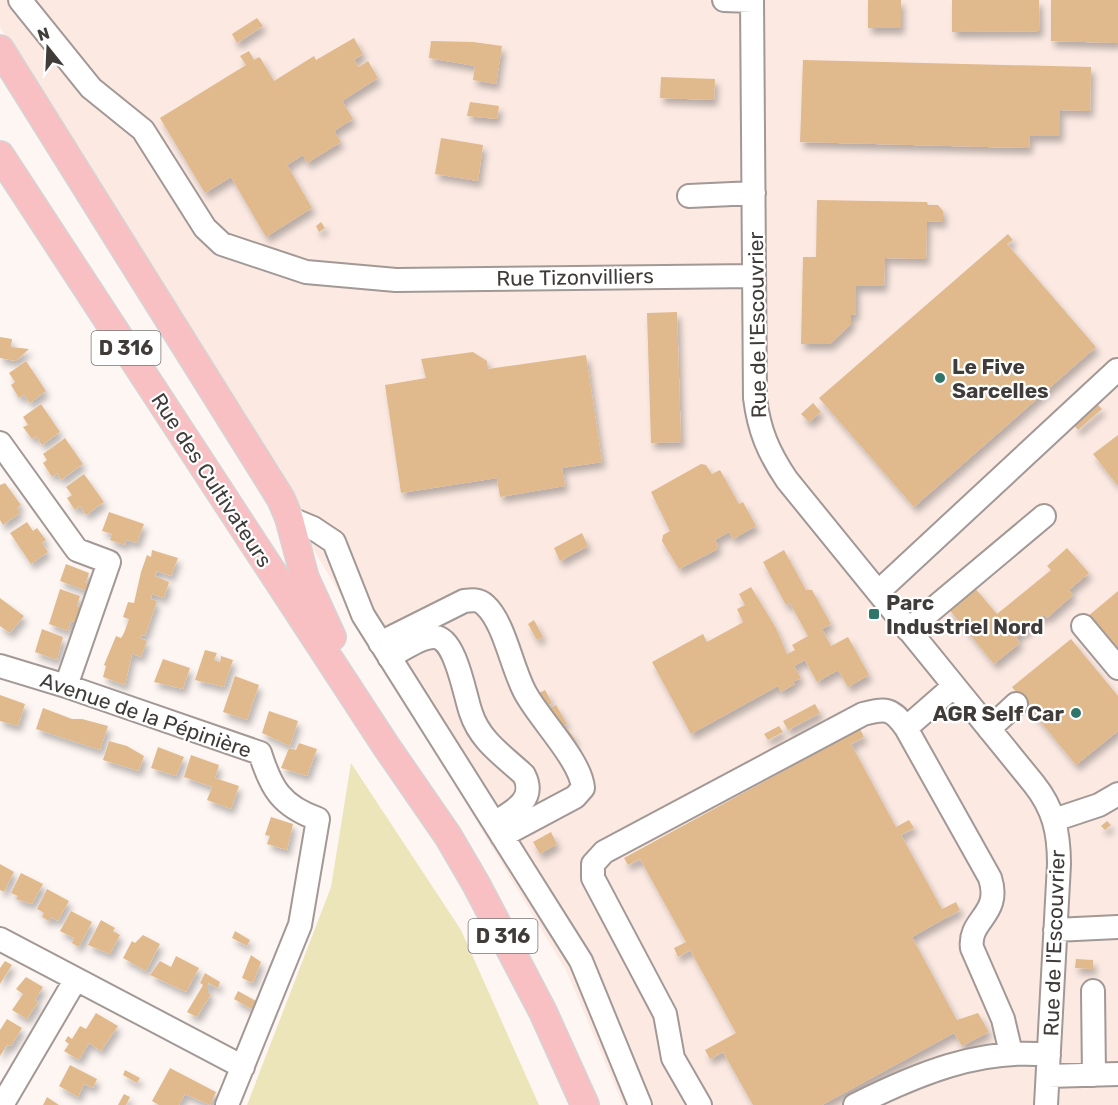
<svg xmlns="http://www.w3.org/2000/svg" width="1118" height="1105" viewBox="0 0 1118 1105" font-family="Rubik,sans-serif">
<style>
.built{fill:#fbe9e2}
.green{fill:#ede5ba}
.building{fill:#e0ba8d;filter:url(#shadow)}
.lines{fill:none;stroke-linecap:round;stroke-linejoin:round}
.minor-casing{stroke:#a29895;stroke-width:26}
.major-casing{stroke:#d5d4d4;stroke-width:30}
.minor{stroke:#fff;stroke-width:22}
.major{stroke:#f8c0c3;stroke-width:27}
.poi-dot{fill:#307569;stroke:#fff;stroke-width:2}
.labels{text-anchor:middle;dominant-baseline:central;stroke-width:4.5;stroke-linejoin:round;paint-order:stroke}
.shield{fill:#fff;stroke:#797675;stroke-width:1.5}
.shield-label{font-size:20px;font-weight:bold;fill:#403c3a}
.street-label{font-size:21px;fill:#403c3a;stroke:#fff}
.poi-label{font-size:21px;font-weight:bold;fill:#403c3a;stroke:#fff;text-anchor:start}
</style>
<defs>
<filter id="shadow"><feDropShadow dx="3.5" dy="6" stdDeviation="3" flood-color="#0004"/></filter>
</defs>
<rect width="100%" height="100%" fill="#fef6f3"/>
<path class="built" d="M0 0H1118V1105H623L567 972 0 27Z"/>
<path class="green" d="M351 763 461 930 539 1105H247L331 887Z"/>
<path class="building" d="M868 0H901V28H868Z
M952 0H1039L1040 31 952 32Z
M1051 0H1118V43L1051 41Z
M257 18 263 26 237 43 232 34Z
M354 38 363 54 354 60 359 67 368 61 378 78 342 101 353 119 334 131 341 142 307 163 303 155 287 165 312 208 266 237 231 177 205 193 160 118 246 65 240 56 249 51 254 60 259 57 261 59 274 81 314 56 316 60Z
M431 41 473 42 502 46 496 84 473 80 475 66 429 58Z
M803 60 1091 67 1090 111 1060 110V136H1030L1029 148 800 142Z
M661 77 715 79 714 100 660 98Z
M470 102 499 106 497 119 467 116Z
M441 138 483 145 478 181 435 174Z
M817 200 927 202 928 205H938L943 211V222L927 221 926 259 885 258 884 286H856V314L851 315V324L830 344H801L803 257H816Z
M321 222 325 228 319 232 316 226Z
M1008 234 1013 240 1007 244 1096 347 914 507 819 398Z
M677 312 681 442 651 443 647 313Z
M0 337 12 339 11 347 29 349 16 361 0 358Z
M473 352 487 361 488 369 586 355 602 462 562 468 565 486 553 488 500 497 497 478 401 493 385 385 426 378 421 359Z
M26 361 46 391 30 403 24 395 19 398 11 385 15 382 9 373Z
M813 403 821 412 809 422 801 414Z
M41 404 60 432 42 445 36 436 32 439 23 427 28 425 23 417Z
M1098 405 1102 409 1078 430 1074 425Z
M1118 435V486L1093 454Z
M65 438 83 464 61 480 57 473 52 477 43 463 47 460 43 454Z
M701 464 706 465 712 474 720 470 739 504 743 502 756 526 733 539 729 532 715 540 718 545 716 550 679 569 662 541 663 535 670 531 651 492Z
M84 474 104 502 86 515 80 506 75 510 67 498 72 495 66 487Z
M5 483 21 505 17 508 20 513 3 525 0 520V485Z
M109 512 144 524 137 543 126 540 125 545 110 540 112 534 102 531Z
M27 522 33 531 37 528 46 540 42 543 48 552 31 564 10 533Z
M582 533 588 546 560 561 554 548Z
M1067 548 1089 573 1069 590 1073 595 1047 618 1044 615 1016 638 1020 643 994 664 948 608 974 587 997 614 1051 570 1047 566Z
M152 550 178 558 171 576 157 571 155 576 169 582 164 598 152 594 151 599 157 601 145 636 142 635 140 638 147 641 141 657 132 654 125 685 103 677 106 666 104 665 116 636 121 638 124 633 129 619 123 617 128 602 134 603 141 572 147 555 151 557Z
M784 550 806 590H812L831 624 822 629 831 646 848 637 869 675 848 687 838 670 817 682 805 660 794 666 801 678 793 682 795 684 781 692 778 686 691 734 652 662 703 634 707 642 740 624 743 622 737 609 745 605 739 594 751 587 776 628 787 654 795 650 792 645 808 636 790 603 786 605 763 562Z
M66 564 89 573 86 583 90 584 87 591 60 581Z
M60 589 80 596 77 606 81 608 77 623 71 621 68 631 49 624Z
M1118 591V652L1087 617Z
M0 598 24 616 10 633 0 626Z
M534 620 543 637 537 640 528 624Z
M42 629 63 637 57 660 35 652Z
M1071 639 1118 696V731L1076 765 1012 687Z
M205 650 217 653 214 660 220 662 221 656 233 660 224 687 195 680Z
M163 659 190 668 183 689 154 682Z
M235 676 259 685 247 720 223 712Z
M545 690 552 703 546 707 539 693Z
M0 695 25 704 18 726 0 721Z
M815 704 820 713 788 730 783 721Z
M556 705 567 724 559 728 548 709Z
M43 708 72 719H82L108 726 100 750 36 729Z
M269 711 298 721 290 746 262 733Z
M779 726 783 732 768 740 764 734Z
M568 729 576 741 568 745 561 733Z
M860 729 864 737 851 744 896 827 909 820 914 828 901 835 942 909 956 902 960 910 912 937 957 1020 978 1013 989 1032 962 1046 954 1033 822 1105H753L723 1052 710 1059 705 1050 736 1033 690 950 678 957 674 948 686 942 640 859 628 865 624 858Z
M109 741 127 746 144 756 139 771 103 760Z
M299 743 317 749 307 776 281 768 289 748 296 750Z
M158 747 184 757 176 776 151 768Z
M191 755 219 765 215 778 239 786 231 809 207 800 212 787 184 777Z
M271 817 293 824 287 850 267 844 270 836 265 835Z
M1107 821 1111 825 1105 830 1101 826Z
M551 832 557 844 540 854 533 842Z
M0 864 14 872 4 892 0 890Z
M21 873 43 884 32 904 16 899 18 896 11 893Z
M47 889 69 901 58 921 51 917 49 921 42 917 44 913 37 909Z
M71 911 92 922 79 947 72 943 74 938 60 931Z
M101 920 115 928 113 931 120 935 110 954 88 945Z
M235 931 250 940 247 946 232 938Z
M143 935 160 944 146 971 123 958 132 941 135 943Z
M251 955 261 962 253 983 242 978Z
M176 956 199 968 186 992 150 975 160 961 171 967Z
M1076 959 1093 960V969L1075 968Z
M5 961 12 965 0 984V968Z
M205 973 220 982 218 988 208 983V993L211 994 197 1017 187 1012 203 985 200 983Z
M26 977 43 987 35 1000 38 1002 27 1019 12 1010 23 994 16 989Z
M238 991 256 1001 253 1010 234 999Z
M96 1013 118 1026 101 1051 89 1043 79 1060 64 1051 69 1044 65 1041 68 1036 72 1039 80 1026 86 1029Z
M7 1019 22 1028 11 1046 7 1045 0 1056V1030Z
M70 1065 97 1079 93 1088 84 1084 78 1097 59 1086Z
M170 1068 216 1092 210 1105 185 1094 179 1105H159L152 1101Z
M125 1070 140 1078 137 1083 123 1075Z
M124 1094 130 1097 126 1105H118Z
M47 1097 59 1105H43Z"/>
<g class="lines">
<defs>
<path id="minor" d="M20 0 91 88 143 130 205 228 222 244 306 272 396 280 754 276
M724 0 752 1
M752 0 755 398C759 430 768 452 787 480L1034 784C1054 809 1059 833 1059 864L1046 1105
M689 196 754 193
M0 443 77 550 109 562 66 686
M289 518 313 528 334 542 363 615 581 961 640 1105
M878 592 1117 370
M1083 626 1118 668
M908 630 1044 516
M380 643 464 601C472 600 479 599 485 605 505 623 512 670 526 694 541 721 581 761 583 788L575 797 502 836
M389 657C402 651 420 636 435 637 456 638 465 697 471 713 480 741 504 756 524 775 537 800 512 812 494 823
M0 666 66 686 260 753C271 788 281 806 318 819L300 925 227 1105
M906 728 990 878C1002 915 968 919 972 948L1003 1019 1011 1053
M989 729 1016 704
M1054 820 1099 805 1118 794
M1055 930 1118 927
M0 939 243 1067
M1093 991 1094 1075
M1048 1076 1118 1074
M2 1105 76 979
M700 1105 673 1058 665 1014 593 878V864L604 852 863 714C886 708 892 708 906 728L954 686
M855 1105C915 1075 981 1047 1049 1055"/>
<path id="major" d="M0 49 281 499 289 518 305 578 332 637
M0 155 386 746 448 836 476 884 543 1012 585 1105"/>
</defs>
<use href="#minor" class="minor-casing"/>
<use href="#major" class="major-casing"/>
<use href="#minor" class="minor"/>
<use href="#major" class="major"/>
</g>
<g class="poi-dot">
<circle cx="940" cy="378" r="6"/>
<rect x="868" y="608" width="12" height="12" rx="3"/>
<circle cx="1076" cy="713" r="6"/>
</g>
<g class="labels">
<g class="shield">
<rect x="91.5" y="331" width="69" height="34" rx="4.5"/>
<rect x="468.5" y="919" width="69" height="34" rx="4.5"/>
</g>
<g class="shield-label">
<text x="126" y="348">D 316</text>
<text x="503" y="936">D 316</text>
</g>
<g class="street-label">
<text transform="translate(575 277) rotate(-1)">Rue Tizonvilliers</text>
<text transform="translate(757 325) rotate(-91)">Rue de l'Escouvrier</text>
<text transform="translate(212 480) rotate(57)">Rue des Cultivateurs</text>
<text transform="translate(146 715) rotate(19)">Avenue de la Pépinière</text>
<text transform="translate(1054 943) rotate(-88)">Rue de l'Escouvrier</text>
</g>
<g class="poi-label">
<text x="952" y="366">Le Five<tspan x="952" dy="24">Sarcelles</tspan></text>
<text x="886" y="602">Parc<tspan x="886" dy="24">Industriel Nord</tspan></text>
<text x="1064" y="713" text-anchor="end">AGR Self Car</text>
</g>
</g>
<g transform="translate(48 48) rotate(342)" stroke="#ffffff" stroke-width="4.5" paint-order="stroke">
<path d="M0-4.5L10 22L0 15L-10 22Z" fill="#403c3a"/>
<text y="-9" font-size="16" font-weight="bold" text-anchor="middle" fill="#403c3a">N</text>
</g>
</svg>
